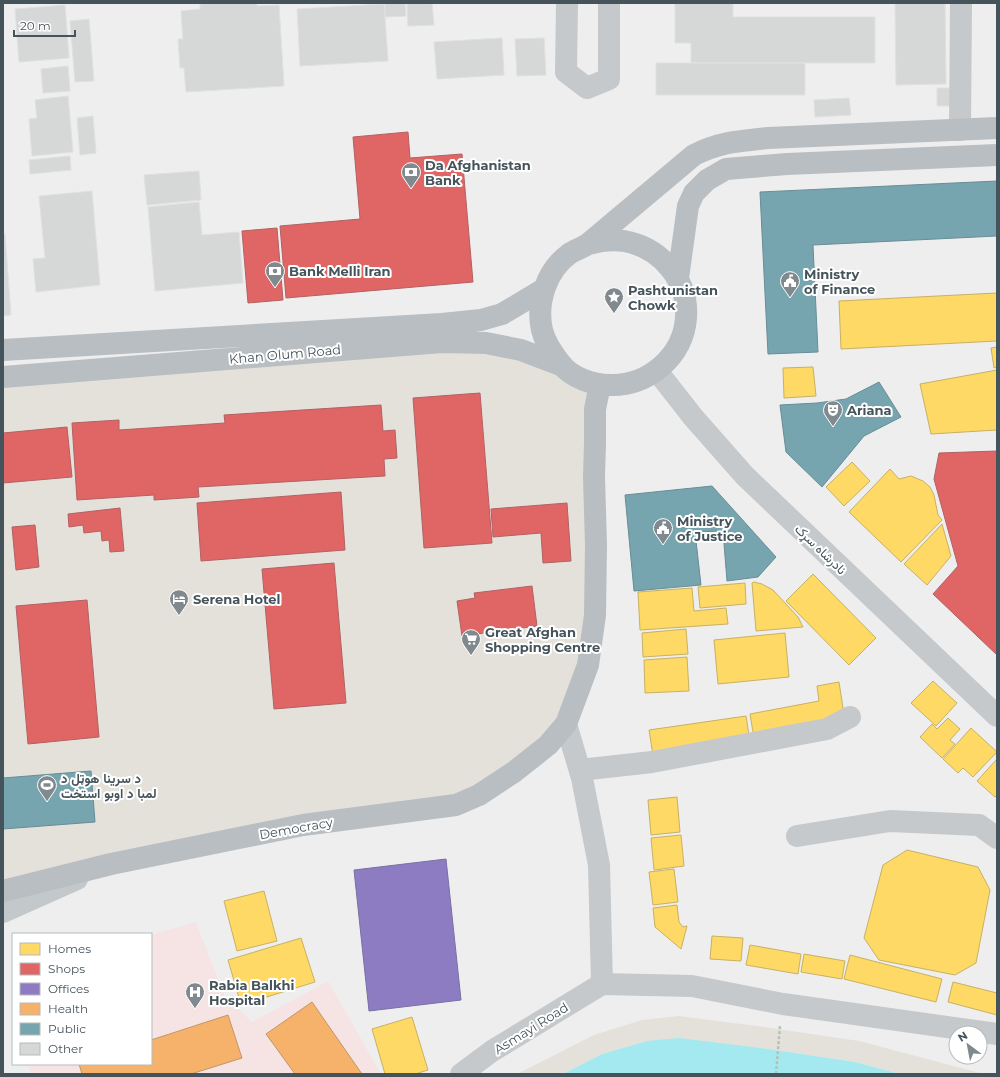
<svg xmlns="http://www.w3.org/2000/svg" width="1000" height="1077" viewBox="0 0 1000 1077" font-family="Montserrat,Vazirmatn,sans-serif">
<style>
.commercial{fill:#e4e1db}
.medical{fill:#f6e4e5}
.water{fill:#a4e9ef}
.homes{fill:#ffd966;stroke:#c7b163}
.shops{fill:#e06666;stroke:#b26163}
.offices{fill:#8e7cc3;stroke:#7870a4}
.health{fill:#f6b26b;stroke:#c19666}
.public{fill:#76a5af;stroke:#678d96}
.building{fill:#d6d7d7;stroke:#e0e0e1}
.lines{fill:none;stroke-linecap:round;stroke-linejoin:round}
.path{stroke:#b4c2bc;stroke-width:2.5;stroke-dasharray:3 2;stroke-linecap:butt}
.minor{stroke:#c5c9cb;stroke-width:22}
.major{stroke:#c3c8ca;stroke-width:22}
.highway{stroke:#b8bec2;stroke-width:22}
.labels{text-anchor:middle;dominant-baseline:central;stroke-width:4;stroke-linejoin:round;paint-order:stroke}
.poi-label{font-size:13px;font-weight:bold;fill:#45545b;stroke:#fff;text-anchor:start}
.street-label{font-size:13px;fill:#45545b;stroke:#fff}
</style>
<rect width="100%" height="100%" fill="#efeeee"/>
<path class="commercial" d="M486 343 600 385 595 615 566 724 479 795 3 891V377Z
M679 1016 771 1028 859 1041 984 1074H900L855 1062 768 1049 647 1041 602 1054 563 1074H517L594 1035 642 1020Z"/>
<path class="medical" d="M196 922 224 995 252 1022 328 981 381 1074H31L28 1064H151V935Z"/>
<path class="water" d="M679 1038 768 1049 855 1062 900 1074H563L602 1054 647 1041Z"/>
<path class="homes" d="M997 293V341L841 349 839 301Z
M997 347V367L994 368 991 348Z
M813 367 816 396 784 398 783 368Z
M997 370V430L931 434 920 384Z
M852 462 870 481 844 506 826 487Z
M890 469 899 479 911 476 923 481 930 487 934 495 938 515 942 520 901 562 849 512Z
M942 524 951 556 927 585 904 564Z
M813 574 876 638 849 665 786 601Z
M754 582 762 584 773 590 798 617 803 627 756 631 752 583Z
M745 583 746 604 700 608 698 587Z
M692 588 694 611 726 608 728 624 640 630 638 592Z
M686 629 688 654 643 657 642 633Z
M785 633 789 677 718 684 714 640Z
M687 657 689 691 645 693 644 660Z
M933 681 957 703 936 726 911 703Z
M839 682 843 708 826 725 754 738 750 714 819 701 817 686Z
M746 716 750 742 653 755 649 730Z
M948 718 960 729 950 740 955 744 942 758 920 737 932 724 937 729Z
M971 728 997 752 973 777 963 768 958 773 943 759Z
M997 759V795L995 797 977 781Z
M677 797 680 832 651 835 648 800Z
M681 835 684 866 654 870 651 838Z
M907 850 978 867 990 890 976 963 955 975 879 960 864 938 883 865Z
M674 869 678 902 653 905 649 872Z
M264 891 277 941 237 951 224 901Z
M677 905 679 922 683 927 687 926 681 949 655 927 653 908Z
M712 936 743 938 741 961 710 959Z
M301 938 315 982 241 1005 228 960Z
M750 945 801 954 798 974 746 965Z
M804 954 845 961 842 979 801 972Z
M850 955 942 979 936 1002 844 979Z
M953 982 997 993V1015L948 1002Z
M412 1017 428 1070 415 1074H385L372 1029Z"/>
<path class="shops" d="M408 132 410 158 462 154 473 282 286 298 280 226 360 219 353 137Z
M277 228 283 300 248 303 242 231Z
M480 393 492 543 424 548 413 398Z
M381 405 383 431 395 430 397 458 384 459 385 476 198 487 199 497 154 500V495L77 500 72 423 119 420V430L225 423 224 415Z
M67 427 72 477 3 483V433Z
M997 451V655L933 594 958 566 934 479 939 453Z
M341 492 345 550 201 561 197 503Z
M567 503 571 561 543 563 541 533 493 537 491 509Z
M120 508 124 551 110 552 109 540 102 541 101 531 84 533 83 525 69 527 68 514Z
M35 525 39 567 16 570 12 527Z
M334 563 346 703 274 709 262 569Z
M532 586 537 626 462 636 457 601 475 598 474 593Z
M87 600 99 737 28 744 16 606Z"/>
<path class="offices" d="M446 859 461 1000 369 1011 354 870Z"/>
<path class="health" d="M312 1002 362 1074H295L266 1034Z
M228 1015 242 1058 191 1074H82L79 1064H151V1040Z"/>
<path class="public" d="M997 181V236L813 245 818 352 768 354 760 192Z
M879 382 901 417 864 436 822 487 786 452 780 405 817 403 846 399Z
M712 486 776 557 758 577 727 581 723 531 695 532 701 585 634 591 625 495Z
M91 771 95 822 3 829V778Z"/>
<path class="building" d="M200 3H257V6L279 5 284 86 186 92 184 68H180L178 39H183L181 11 200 9Z
M385 3H405L406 16 385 17Z
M407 3H432L434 25 408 26Z
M675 3H733V17H875V63H691V43H675Z
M895 3H945L946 84 896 85Z
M384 4 388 61 300 66 297 9Z
M65 5 69 58 19 62 15 9Z
M89 19 94 81 75 82 70 21Z
M502 38 504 75 437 79 434 42Z
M544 38 546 75 517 76 515 39Z
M656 63H805V95H656Z
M68 66 70 91 43 93 41 69Z
M937 88H956V106H937Z
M68 96 73 152 32 156 29 119 37 118 35 100Z
M849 98 851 115 815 117 814 100Z
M93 116 96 153 80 155 77 118Z
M70 156 71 170 30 174 29 160Z
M199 171 201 200 147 205 144 175Z
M92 191 100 285 36 292 33 259 45 258 39 196Z
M199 202 202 235 239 232 243 283 155 291 148 207Z
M3 234H5L11 315 3 316Z"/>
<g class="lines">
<path class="path" d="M776 1074 780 1025"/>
<path class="minor" d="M567 3 566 72 587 88 609 79V3
M960 130 961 3
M657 371 693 417 745 476 997 716
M566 724 582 778 599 865 602 984
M580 770 652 762 827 729 850 717
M797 836 890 821 979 825 997 838
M602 984 692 986 783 1004 997 1034
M461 1074 492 1051 602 984"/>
<path class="major" d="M3 912 77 879"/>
<path class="highway" d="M588 244C600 241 611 239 624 241 660 247 689 280 686 318 683 357 648 386 610 385 593 385 572 378 561 364 553 354 545 343 542 330 536 303 546 271 569 254 575 250 582 248 588 244L694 155C720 142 739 141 768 138L997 128
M678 278 688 206 694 193 707 180 726 169 787 164 997 155
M3 350 442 324 481 320 502 314 544 289
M3 377 442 342 486 343 521 350 563 366
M3 891 111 864 303 825 456 805 479 795 514 772 548 745 566 724 588 665 595 615 596 545 594 477 595 443V409L600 385"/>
</g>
<defs>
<symbol id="bank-pin" viewBox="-11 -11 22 30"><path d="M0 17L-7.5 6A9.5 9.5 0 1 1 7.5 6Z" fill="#808a8e" stroke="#fff"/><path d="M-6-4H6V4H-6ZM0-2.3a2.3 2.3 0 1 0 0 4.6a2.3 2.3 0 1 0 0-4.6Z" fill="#fff"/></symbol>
<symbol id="civic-pin" viewBox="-11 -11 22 30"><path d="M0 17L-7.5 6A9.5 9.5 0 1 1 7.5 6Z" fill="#808a8e" stroke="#fff"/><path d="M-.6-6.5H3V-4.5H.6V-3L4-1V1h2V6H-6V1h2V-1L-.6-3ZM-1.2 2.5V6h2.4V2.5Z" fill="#fff"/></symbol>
<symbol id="sight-pin" viewBox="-11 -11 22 30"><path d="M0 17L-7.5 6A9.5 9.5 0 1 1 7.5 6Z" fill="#808a8e" stroke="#fff"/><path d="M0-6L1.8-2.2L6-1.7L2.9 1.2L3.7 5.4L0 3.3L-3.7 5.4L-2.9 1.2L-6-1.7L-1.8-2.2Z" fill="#fff"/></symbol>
<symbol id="theatre-pin" viewBox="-11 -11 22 30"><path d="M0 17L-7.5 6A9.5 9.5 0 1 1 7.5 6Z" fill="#808a8e" stroke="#fff"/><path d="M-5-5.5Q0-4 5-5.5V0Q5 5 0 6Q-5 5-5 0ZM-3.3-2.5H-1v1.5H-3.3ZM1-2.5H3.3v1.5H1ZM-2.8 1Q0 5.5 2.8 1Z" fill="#fff"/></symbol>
<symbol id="hotel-pin" viewBox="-11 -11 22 30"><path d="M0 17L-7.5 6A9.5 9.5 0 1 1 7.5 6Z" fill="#808a8e" stroke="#fff"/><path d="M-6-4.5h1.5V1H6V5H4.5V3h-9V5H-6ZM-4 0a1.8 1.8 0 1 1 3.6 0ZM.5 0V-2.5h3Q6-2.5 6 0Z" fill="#fff"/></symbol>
<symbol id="supermarket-pin" viewBox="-11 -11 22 30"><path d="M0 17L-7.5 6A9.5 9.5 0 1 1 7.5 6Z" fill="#808a8e" stroke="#fff"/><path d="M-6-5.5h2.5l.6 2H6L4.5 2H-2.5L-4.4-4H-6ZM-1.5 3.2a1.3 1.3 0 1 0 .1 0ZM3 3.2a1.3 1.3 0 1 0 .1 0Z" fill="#fff"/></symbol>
<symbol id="stadium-pin" viewBox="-11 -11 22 30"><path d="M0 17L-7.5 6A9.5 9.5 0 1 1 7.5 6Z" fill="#808a8e" stroke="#fff"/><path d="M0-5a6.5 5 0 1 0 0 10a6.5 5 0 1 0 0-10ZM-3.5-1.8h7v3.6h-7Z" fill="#fff"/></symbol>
<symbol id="hospital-pin" viewBox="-11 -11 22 30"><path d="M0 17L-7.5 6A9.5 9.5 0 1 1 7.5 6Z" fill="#808a8e" stroke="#fff"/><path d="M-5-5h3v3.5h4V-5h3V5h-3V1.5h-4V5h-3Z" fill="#fff"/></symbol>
</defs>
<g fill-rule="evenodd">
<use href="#bank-pin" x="400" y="161" width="22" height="30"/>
<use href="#bank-pin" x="264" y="260" width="22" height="30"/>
<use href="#civic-pin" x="779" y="270" width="22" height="30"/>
<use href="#sight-pin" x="603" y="286" width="22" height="30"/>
<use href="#theatre-pin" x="822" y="399" width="22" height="30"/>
<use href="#civic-pin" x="652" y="517" width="22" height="30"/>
<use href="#hotel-pin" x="168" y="588" width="22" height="30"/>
<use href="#supermarket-pin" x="460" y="628" width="22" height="30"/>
<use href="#stadium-pin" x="36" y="774" width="22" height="30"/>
<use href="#hospital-pin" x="184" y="981" width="22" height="30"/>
</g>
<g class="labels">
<g class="poi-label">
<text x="425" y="165">Da Afghanistan<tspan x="425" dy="15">Bank</tspan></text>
<text x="289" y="271">Bank Melli Iran</text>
<text x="804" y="274">Ministry<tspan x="804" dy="15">of Finance</tspan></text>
<text x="628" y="290">Pashtunistan<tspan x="628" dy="15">Chowk</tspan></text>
<text x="847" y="410">Ariana</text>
<text x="677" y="521">Ministry<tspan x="677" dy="15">of Justice</tspan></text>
<text x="193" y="599">Serena Hotel</text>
<text x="485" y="632">Great Afghan<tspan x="485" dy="15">Shopping Centre</tspan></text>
<text x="61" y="778">د سرینا هوټل د<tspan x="61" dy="15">لمبا د اوبو استخت</tspan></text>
<text x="209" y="985">Rabia Balkhi<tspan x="209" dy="15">Hospital</tspan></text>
</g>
<g class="street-label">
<text transform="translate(285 354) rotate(-5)">Khan Olum Road</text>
<text transform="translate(821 549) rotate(44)">نادرشاه سړک</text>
<text transform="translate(296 828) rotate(-10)">Democracy</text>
<text transform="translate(531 1028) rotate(-32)">Asmayi Road</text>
</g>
</g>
<rect width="1000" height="1077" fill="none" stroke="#45545b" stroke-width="8"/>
<rect x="12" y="933" width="140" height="132" fill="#ffffff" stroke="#b5bbbd"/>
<rect x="20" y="943" width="20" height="12" fill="#ffd966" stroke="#b5bbbd"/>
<text x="48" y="953" font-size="12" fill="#45545b">Homes</text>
<rect x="20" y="963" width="20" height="12" fill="#e06666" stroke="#b5bbbd"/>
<text x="48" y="973" font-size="12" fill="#45545b">Shops</text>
<rect x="20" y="983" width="20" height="12" fill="#8e7cc3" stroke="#b5bbbd"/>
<text x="48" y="993" font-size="12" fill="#45545b">Offices</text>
<rect x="20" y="1003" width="20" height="12" fill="#f6b26b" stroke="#b5bbbd"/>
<text x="48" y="1013" font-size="12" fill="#45545b">Health</text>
<rect x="20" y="1023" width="20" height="12" fill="#76a5af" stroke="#b5bbbd"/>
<text x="48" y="1033" font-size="12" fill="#45545b">Public</text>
<rect x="20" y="1043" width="20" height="12" fill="#d6d7d7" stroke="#b5bbbd"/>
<text x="48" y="1053" font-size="12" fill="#45545b">Other</text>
<g transform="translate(968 1045) rotate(328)"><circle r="19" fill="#ffffff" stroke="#b5bbbd"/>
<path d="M0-3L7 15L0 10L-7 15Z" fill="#808a8e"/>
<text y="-6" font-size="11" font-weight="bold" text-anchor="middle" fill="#45545b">N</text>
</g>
<path d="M14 30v6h61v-6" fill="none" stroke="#45545b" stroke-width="2"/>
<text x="20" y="30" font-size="12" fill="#45545b" stroke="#ffffff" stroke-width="3" paint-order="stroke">20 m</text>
</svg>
